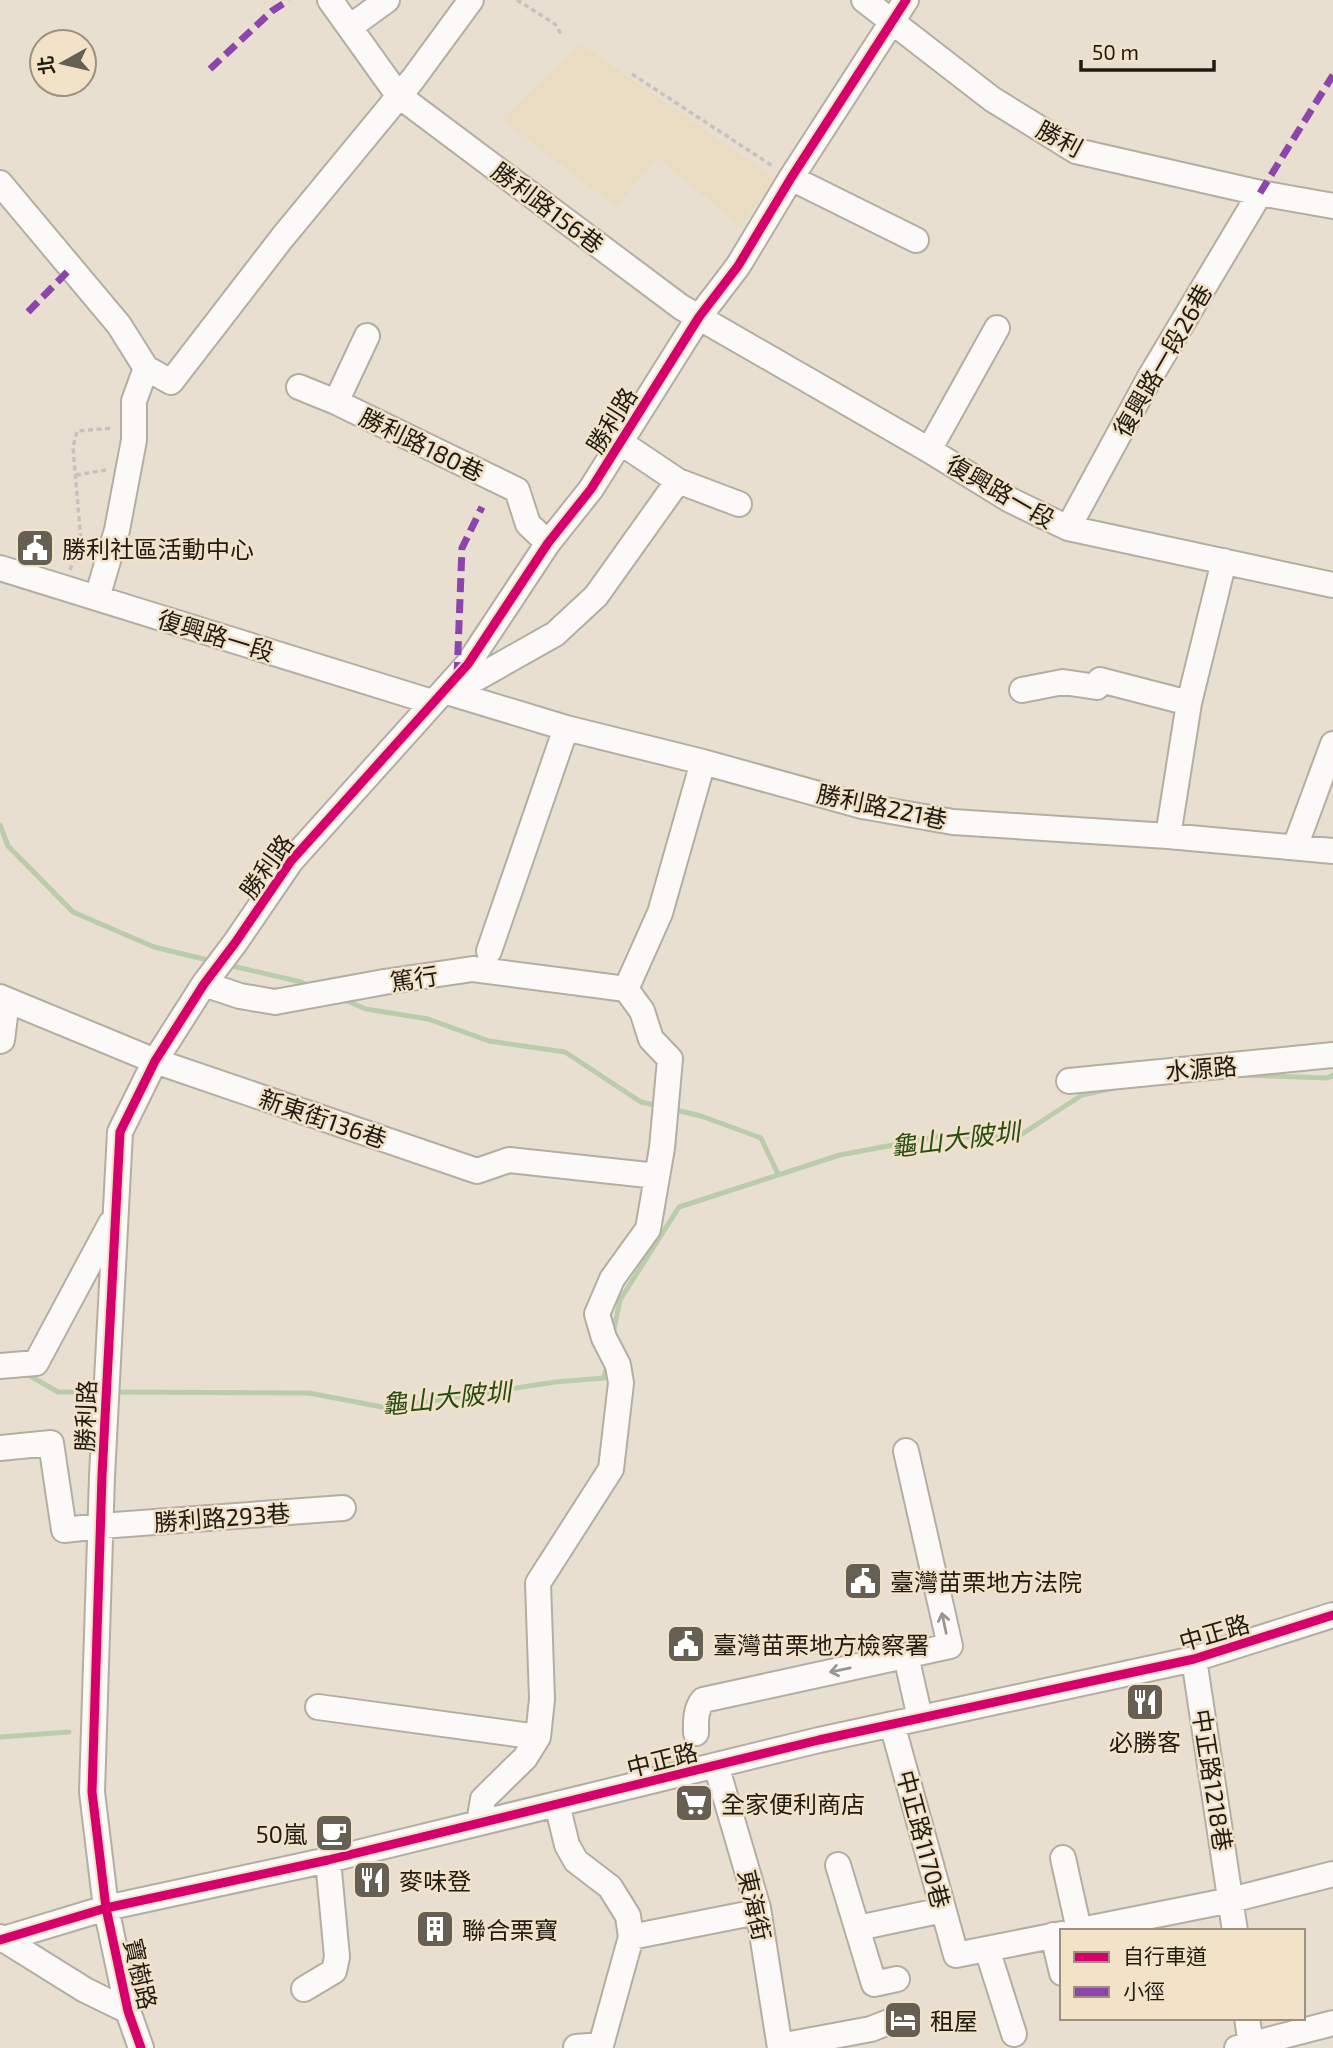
<svg xmlns="http://www.w3.org/2000/svg" width="1333" height="2048" viewBox="0 0 1333 2048" font-family="'Exo 2','Noto Sans TC',sans-serif">
<style>
.built{fill:#eadcc3}
.lines{fill:none;stroke-linecap:round;stroke-linejoin:round}
.stream{stroke:#bacdaa;stroke-width:5}
.minor-casing{stroke:#b4aea2;stroke-width:28}
.path{stroke:#c6c2bd;stroke-width:3.5;stroke-dasharray:5 3.5;stroke-linecap:butt}
.minor{stroke:#fcfaf8;stroke-width:24}
.quiet{stroke:#8e44ad;stroke-width:7;stroke-dasharray:14 7;stroke-linecap:butt}
.cycleway-casing{stroke:#f1e2c8;stroke-width:13}
.cycleway{stroke:#d6006c;stroke-width:9}
.oneway{stroke:#999690}
.labels{text-anchor:middle;dominant-baseline:central;stroke-width:5;stroke-linejoin:round;paint-order:stroke}
.street-label{font-size:24px;fill:#201b11;stroke:#f1e2c8}
.poi-label{font-size:24px;fill:#201b11;stroke:#f1e2c8;text-anchor:start}
.water-label{font-size:26px;font-style:italic;fill:#264d10;stroke:#f1e2c8}
</style>
<rect width="100%" height="100%" fill="#e8dfd1"/>
<path class="built" d="M581 44 775 178 741 226 657 158 616 207 501 119Z"/>
<g class="lines">
<path class="stream" d="M0 825 8 846 73 912 154 947 212 961
M228 965 301 982 310 986
M342 999 366 1009 428 1019 489 1041 565 1052 641 1102 659 1106
M1242 1075 1328 1078 1333 1075
M672 1109 701 1116 761 1138 778 1174
M613 1334 620 1300 679 1207 840 1155 941 1136 992 1138 1022 1134 1082 1095 1115 1088
M25 1373 58 1392H101
M114 1392 309 1393 387 1408 555 1382 604 1378 607 1364
M0 1737 69 1732"/>
<defs>
<path id="minor" d="M330 0 398 95 681 307 929 450 1010 500 1068 528 1333 585
M864 0 992 99 1076 151 1260 193 1333 206
M350 27 387 0
M791 178 916 240
M0 183 119 325 146 368 171 382 282 238 413 79 471 0
M367 336 336 402 517 490 528 524 548 543
M299 387 336 402
M620 442 678 481 739 504
M929 450 997 328
M1068 528 1150 377 1260 193
M0 568 432 702
M97 598 117 530 134 440V401L146 368
M451 688 477 678 555 634 596 596 678 481
M1022 690 1063 682 1097 687 1100 680 1189 703
M444 691 566 728 703 762 862 806 953 822 1168 836 1333 851
M1168 836 1189 703 1224 561
M1295 847 1333 744
M489 951 566 728
M204 984 240 996 275 1002 384 982 473 969 626 989
M0 997 155 1061 477 1171 509 1160 657 1176
M0 1041 2 1040 7 1000
M1069 1081 1333 1055
M0 1366 36 1363 111 1223
M0 1448 51 1443 64 1530 101 1526 343 1508
M906 1656 920 1718
M1194 1659 1235 1931
M318 1707 538 1737
M892 1724 956 1955 1062 1934
M696 1733C696 1721 695 1710 703 1700L950 1646 906 1451
M716 1765 758 1908 780 2048
M557 1804 567 1845 576 1861 610 1887 628 1916 631 1937 601 2045 576 2047
M479 1823 483 1799 525 1758 538 1737 542 1699 538 1583 611 1469 621 1383 618 1365 604 1338 597 1314 612 1279 648 1229 662 1148 670 1059 651 1039 642 1011 626 989 660 913 703 762
M1063 1858 1079 1930
M838 1865 874 1984 897 1979
M858 1928 943 1910
M1076 1931 1231 1900 1333 1874
M1053 1935 1062 1973
M0 1937 85 1990 128 2011
M631 1937 747 1914 758 1908
M0 1940 106 1908 328 1860 819 1740 1194 1659 1333 1615
M987 1949 1014 2034
M304 1989 334 1971 337 1957 328 1860
M1247 2018 1251 2045
M780 2046 871 2029 904 2016
M141 2048 128 2011 106 1908 92 1792 102 1476 120 1132 155 1061 204 984 235 943 291 861 468 664 548 543 591 489 699 317 738 266 791 178 906 0
M1237 2048 1333 2023"/>
</defs>
<use href="#minor" class="minor-casing"/>
<path class="path" d="M517 0 555 24 561 34
M632 74 774 167
M76 475 106 470
M70 570 81 542 73 447 77 431 113 428"/>
<use href="#minor" class="minor"/>
<path class="quiet" d="M210 69 272 11 289 0
M1260 193 1333 75
M28 312 71 268
M457 676 462 548 482 507"/>
<defs>
<path id="cycleway" d="M0 1940 106 1908 328 1860 819 1740 1194 1659 1333 1615
M141 2048 128 2011 106 1908 92 1792 102 1476 120 1132 155 1061 204 984 235 943 291 861 468 664 548 543 591 489 699 317 738 266 791 178 906 0"/>
</defs>
<use href="#cycleway" class="cycleway-casing"/>
<use href="#cycleway" class="cycleway"/>
</g>
<defs><path id="oneway-shaft" d="M-6 0H5M1.5-3L5.5 0L1.5 3" fill="none" stroke-width="1.6" stroke-linecap="round" stroke-linejoin="round" transform="scale(1.75)"/></defs>
<g class="oneway">
<use href="#oneway-shaft" transform="translate(944 1623) rotate(-102)"/>
<use href="#oneway-shaft" transform="translate(840 1670) rotate(168)"/>
</g>
<defs>
<symbol id="civic-square" viewBox="-11 -11 22 22"><rect x="-9" y="-9" width="18" height="18" rx="4" fill="#666054" stroke="#f1e2c8"/><path d="M-.6-6.5H3V-4.5H.6V-3L4-1V1h2V6H-6V1h2V-1L-.6-3ZM-1.2 2.5V6h2.4V2.5Z" fill="#fff"/></symbol>
<symbol id="restaurant-square" viewBox="-11 -11 22 22"><rect x="-9" y="-9" width="18" height="18" rx="4" fill="#666054" stroke="#f1e2c8"/><path d="M-5-6h1v4h1v-4h1v4h1v-4h1v5L-1.5 .5V6h-2V.5L-5-1ZM5-6V6H3V1.5H1.5Q1.5-4 5-6Z" fill="#fff"/></symbol>
<symbol id="supermarket-square" viewBox="-11 -11 22 22"><rect x="-9" y="-9" width="18" height="18" rx="4" fill="#666054" stroke="#f1e2c8"/><path d="M-6-5.5h2.5l.6 2H6L4.5 2H-2.5L-4.4-4H-6ZM-1.5 3.2a1.3 1.3 0 1 0 .1 0ZM3 3.2a1.3 1.3 0 1 0 .1 0Z" fill="#fff"/></symbol>
<symbol id="cafe-square" viewBox="-11 -11 22 22"><rect x="-9" y="-9" width="18" height="18" rx="4" fill="#666054" stroke="#f1e2c8"/><path d="M-5.5-4.5H6V0H3Q3 3.5 0 3.5H-2.5Q-5.5 3.5-5.5 0ZM3-3.2v2h1.7v-2ZM-6 4.5H4V6H-6Z" fill="#fff"/></symbol>
<symbol id="building-square" viewBox="-11 -11 22 22"><rect x="-9" y="-9" width="18" height="18" rx="4" fill="#666054" stroke="#f1e2c8"/><path d="M-4-6H4V6H1V3H-1V6H-4ZM-2.5-4.3h1.7v1.8h-1.7ZM.8-4.3h1.7v1.8H.8ZM-2.5-1h1.7V.8h-1.7ZM.8-1h1.7V.8H.8Z" fill="#fff"/></symbol>
<symbol id="hotel-square" viewBox="-11 -11 22 22"><rect x="-9" y="-9" width="18" height="18" rx="4" fill="#666054" stroke="#f1e2c8"/><path d="M-6-4.5h1.5V1H6V5H4.5V3h-9V5H-6ZM-4 0a1.8 1.8 0 1 1 3.6 0ZM.5 0V-2.5h3Q6-2.5 6 0Z" fill="#fff"/></symbol>
</defs>
<g fill-rule="evenodd">
<use href="#civic-square" x="13" y="526" width="44" height="44"/>
<use href="#civic-square" x="841" y="1559" width="44" height="44"/>
<use href="#civic-square" x="664" y="1622" width="44" height="44"/>
<use href="#restaurant-square" x="1123" y="1680" width="44" height="44"/>
<use href="#supermarket-square" x="672" y="1781" width="44" height="44"/>
<use href="#cafe-square" x="312" y="1811" width="44" height="44"/>
<use href="#restaurant-square" x="350" y="1858" width="44" height="44"/>
<use href="#building-square" x="413" y="1907" width="44" height="44"/>
<use href="#hotel-square" x="881" y="1998" width="44" height="44"/>
</g>
<g class="labels">
<g class="street-label">
<text transform="translate(1060 138) rotate(28)">勝利</text>
<text transform="translate(548 207) rotate(37)">勝利路156巷</text>
<text transform="translate(1162 360) rotate(-60)">復興路一段26巷</text>
<text transform="translate(611 420) rotate(-58)">勝利路</text>
<text transform="translate(422 444) rotate(26)">勝利路180巷</text>
<text transform="translate(1001 491) rotate(30)">復興路一段</text>
<text transform="translate(216 635) rotate(17)">復興路一段</text>
<text transform="translate(882 806) rotate(12)">勝利路221巷</text>
<text transform="translate(266 866) rotate(-54)">勝利路</text>
<text transform="translate(414 978) rotate(-9)">篤行</text>
<text transform="translate(1201 1068) rotate(-5)">水源路</text>
<text transform="translate(323 1118) rotate(19)">新東街136巷</text>
<text transform="translate(85 1416) rotate(-88)">勝利路</text>
<text transform="translate(222 1517) rotate(-4)">勝利路293巷</text>
<text transform="translate(1214 1632) rotate(-16)">中正路</text>
<text transform="translate(662 1759) rotate(-14)">中正路</text>
<text transform="translate(1213 1780) rotate(81)">中正路1218巷</text>
<text transform="translate(924 1839) rotate(75)">中正路1170巷</text>
<text transform="translate(755 1905) rotate(77)">東海街</text>
<text transform="translate(141 1974) rotate(77)">寶樹路</text>
</g>
<g class="poi-label">
<text x="62" y="548">勝利社區活動中心</text>
<text x="890" y="1581">臺灣苗栗地方法院</text>
<text x="713" y="1644">臺灣苗栗地方檢察署</text>
<text x="1145" y="1741" text-anchor="middle">必勝客</text>
<text x="721" y="1803">全家便利商店</text>
<text x="307" y="1833" text-anchor="end">50嵐</text>
<text x="399" y="1880">麥味登</text>
<text x="462" y="1929">聯合栗寶</text>
<text x="930" y="2020">租屋</text>
</g>
<g class="water-label">
<text transform="translate(955 1138) rotate(-7)">龜山大陂圳</text>
<text transform="translate(446 1397) rotate(-6)">龜山大陂圳</text>
</g>
</g>
<rect x="1060" y="1929" width="245" height="91" fill="#f1e2c8" stroke="#9d927f" stroke-width="2"/>
<rect x="1074" y="1952" width="35" height="10" fill="#d6006c" stroke="#9d927f" stroke-width="2"/>
<text x="1123" y="1964" font-size="21" fill="#201b11">自行車道</text>
<rect x="1074" y="1987" width="35" height="10" fill="#8e44ad" stroke="#9d927f" stroke-width="2"/>
<text x="1123" y="1999" font-size="21" fill="#201b11">小徑</text>
<g transform="translate(63 63) rotate(262)"><circle r="33" fill="#f1e2c8" stroke="#9d927f" stroke-width="2"/>
<path d="M0-5L12 26L0 18L-12 26Z" fill="#666054"/>
<text y="-10" font-size="19" font-weight="bold" text-anchor="middle" fill="#201b11">北</text>
</g>
<path d="M1081 60v10h133v-10" fill="none" stroke="#201b11" stroke-width="3.5"/>
<text x="1092" y="60" font-size="21" fill="#201b11" stroke="#f1e2c8" stroke-width="5" paint-order="stroke">50 m</text>
</svg>
